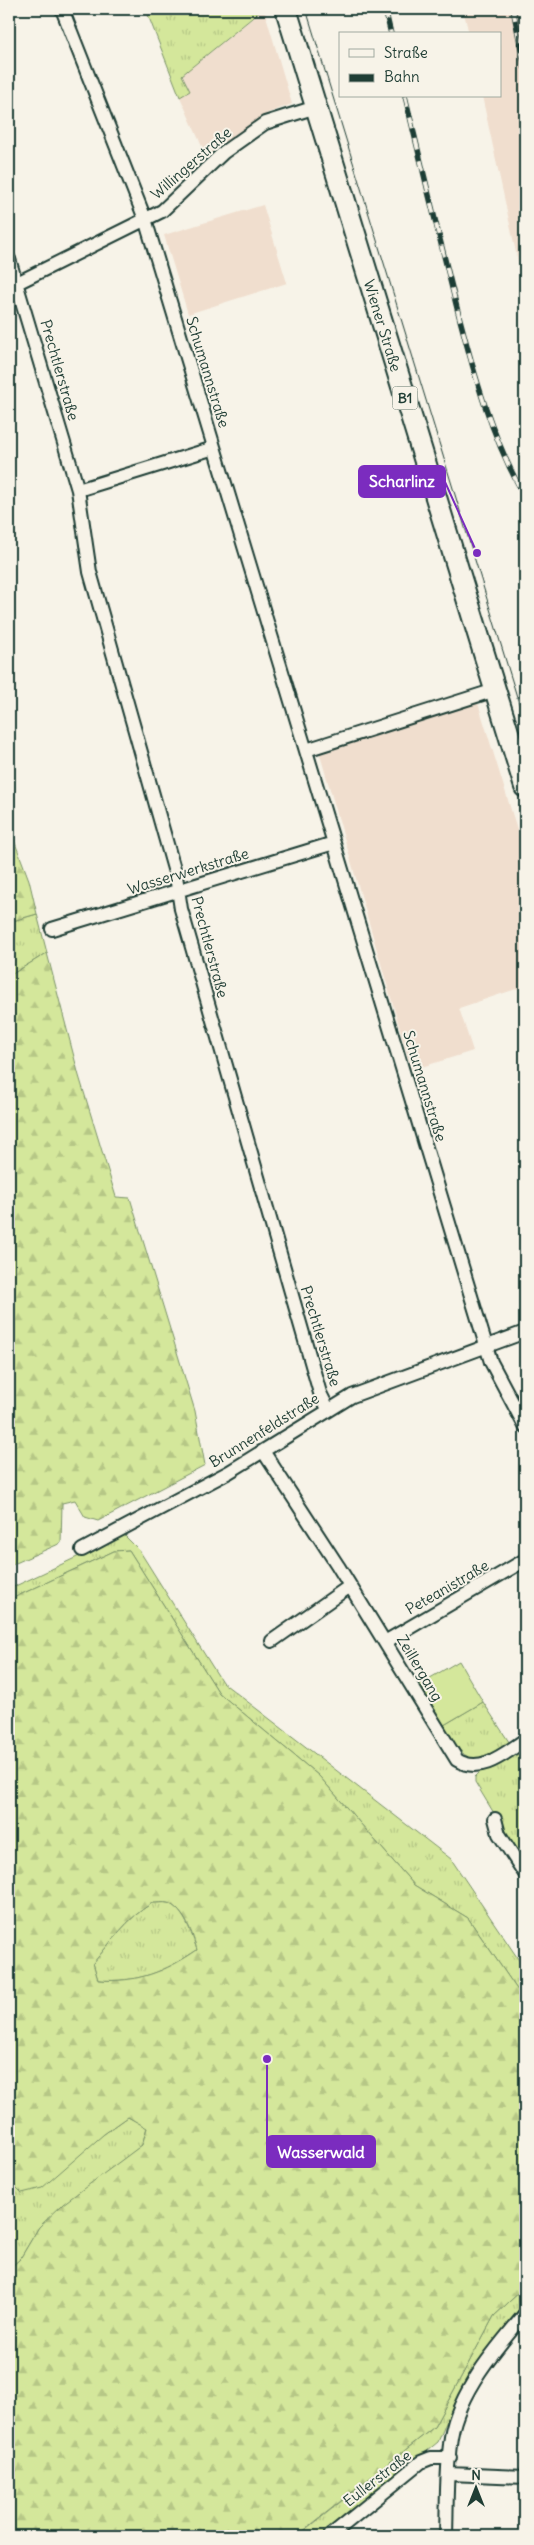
<svg xmlns="http://www.w3.org/2000/svg" width="534" height="2545" viewBox="0 0 534 2545" font-family="Delius,sans-serif">
<style>
.built{fill:#f0dece}
.grass{fill:url(#grass-tufts);stroke:#7a9268}
.forest{fill:url(#forest-firs);stroke:#7a9268;fill-rule:evenodd}
.garden{fill:#d4e79b;stroke:#7a9268}
.lines{fill:none;stroke-linecap:round;stroke-linejoin:round}
.minor-casing{stroke:#1f3d34;stroke-width:16}
.primary-casing{stroke:#1f3d34;stroke-width:24}
.minor{stroke:#f7f3e8;stroke-width:12}
.primary{stroke:#f7f3e8;stroke-width:20}
.tram{stroke:#1f3d34;stroke-width:1}
.rail-casing{stroke:#1f3d34;stroke-width:5.5}
.rail{stroke:#f7f3e8;stroke-width:4;stroke-dasharray:11;stroke-linecap:butt}
.labels{text-anchor:middle;dominant-baseline:central;stroke-width:4;stroke-linejoin:round;paint-order:stroke}
.shield{fill:#f7f3e8;stroke:#60746a;stroke-width:1}
.shield-label{font-size:14px;font-weight:bold;fill:#1f3d34}
.street-label{font-size:15px;fill:#1f3d34;stroke:#f7f3e8}
.leader{fill:none;stroke:#7b2cbf;stroke-width:2}
.callout-dot{fill:#7b2cbf;stroke:#f7f3e8;stroke-width:2}
.callout{fill:#7b2cbf;stroke:#7b2cbf;stroke-width:2}
.callout-label{font-size:16px;text-anchor:middle;font-weight:bold;fill:#fff}
</style>
<defs>
<pattern id="grass-tufts" width="24" height="20" patternUnits="userSpaceOnUse" patternTransform="scale(1.25)"><rect width="24" height="20" fill="#d4e79b"/><path d="M3 7l-1-3M5 7V3M7 7l1-3M15 17l-1-3M17 17v-4M19 17l1-3" fill="none" stroke="#b6c786"/></pattern>
<pattern id="forest-firs" width="22" height="20" patternUnits="userSpaceOnUse" patternTransform="scale(1.25)"><rect width="22" height="20" fill="#d4e79b"/><path d="M5 1l3.5 6h-7zM16 11l3.5 6h-7z" fill="#b6c786"/></pattern>
</defs>
<rect width="100%" height="100%" fill="#f7f3e8"/>
<filter id="ink" filterUnits="userSpaceOnUse"><feTurbulence type="fractalNoise" baseFrequency=".02" numOctaves="2"/><feDisplacementMap in="SourceGraphic" scale="10" xChannelSelector="R" yChannelSelector="G"/><feConvolveMatrix kernelMatrix="1 2 1 2 8 2 1 2 1" color-interpolation-filters="sRGB"/></filter>
<g filter="url(#ink)">
<path class="built" d="M264 9 292 104 268 113 208 160 180 97 190 91 182 75Z
M463 9H525V294L482 96H500V34H469Z
M263 205 287 283 188 314 164 235Z
M477 700 525 855V986L459 1008 473 1051 412 1070 320 755V751Z"/>
<path class="grass" d="M169 9H263L182 75 190 91 180 97 148 15Z
M37 914 47 953 9 976V922Z
M124 1535 139 1550 222 1682 451 1859 525 1969V2001L468 1918 414 1885 319 1776 219 1693 129 1550 114 1551 9 1600V1589Z
M483 1702 511 1745C473 1768 465 1764 444 1725Z
M525 1744V1845L517 1851 475 1782V1777L481 1771Z
M152 1903C157 1903 164 1902 168 1903 185 1910 192 1935 197 1950 164 1972 139 1983 98 1980L93 1963C113 1940 125 1920 152 1903Z
M128 2117 147 2127 142 2145 39 2227 20 2259 9 2269 10 2182 104 2134Z
M525 2287V2301L476 2367 453 2406 438 2442 322 2536H298L434 2427 494 2316Z"/>
<path class="forest" d="M9 827 29 880 37 914 9 922Z
M47 953 79 1076 116 1197 130 1198 195 1411 205 1465 98 1521 85 1517 75 1500 62 1503 61 1543 9 1566V976Z
M129 1550 219 1693 319 1776 414 1885 468 1918 525 2001V2287L494 2316 434 2427 297 2536H9V2269L20 2259 39 2227 63 2204 142 2145 147 2128 128 2117 104 2134 42 2188 22 2193 11 2182 9 2186V1600L114 1551ZM152 1903C157 1903 164 1902 168 1903 185 1910 193 1935 197 1950 165 1972 137 1983 98 1980L93 1963C113 1940 125 1920 152 1903Z"/>
<path class="garden" d="M459 1661 483 1702 444 1725 420 1684Z"/>
<g class="lines">
<defs>
<path id="minor" d="M62 9 145 219 491 1362 525 1426
M9 259 78 490 90 572 176 876 181 909 320 1393 328 1409
M9 287 162 211 224 152 265 123 316 107
M78 490 214 448
M306 750 495 690
M52 929 334 843
M263 1451 338 1566 457 1760C481 1775 505 1753 525 1740
M82 1550 229 1472 352 1396 525 1332
M272 1641 350 1586
M385 1642 525 1560
M495 1819 499 1834 525 1874
M449 2474 525 2477
M330 2536 421 2462 431 2458H450
M446 2536C447 2504 446 2469 451 2437 459 2391 496 2348 525 2314"/>
<g id="primary">
<path id="s1" d="M286 9 525 787"/>
</g>
</defs>
<use href="#minor" class="minor-casing"/>
<use href="#primary" class="primary-casing"/>
<use href="#minor" class="minor"/>
<use href="#primary" class="primary"/>
<path class="tram" d="M306 9 525 723"/>
<defs>
<path id="rail" d="M385 9 391 34
M513 9 525 68
M522 9 525 25
M405 96C422 167 439 237 457 308 474 374 491 437 525 497"/>
</defs>
<use href="#rail" class="rail-casing"/>
<use href="#rail" class="rail"/>
</g>
</g>
<g class="labels">
<rect class="shield" x="392.5" y="386.5" width="25" height="23" rx="4"/>
<g class="shield-label">
<text x="405" y="398">B1</text>
</g>
<g class="street-label">
<text transform="translate(191 163) rotate(-41)">Willingerstraße</text>
<text stroke="none"><textPath href="#s1" startOffset="331">Wiener Straße</textPath></text>
<text transform="translate(60 370) rotate(74)">Prechtlerstraße</text>
<text transform="translate(208 372) rotate(73)">Schumannstraße</text>
<text transform="translate(188 871) rotate(-17)">Wasserwerkstraße</text>
<text transform="translate(210 947) rotate(75)">Prechtlerstraße</text>
<text transform="translate(425 1086) rotate(73)">Schumannstraße</text>
<text transform="translate(321 1336) rotate(73)">Prechtlerstraße</text>
<text transform="translate(264 1430) rotate(-32)">Brunnenfeldstraße</text>
<text transform="translate(447 1587) rotate(-30)">Peteanistraße</text>
<text transform="translate(420 1668) rotate(59)">Zeillergang</text>
<text transform="translate(377 2478) rotate(-38)">Eullerstraße</text>
</g>
</g>
<path class="leader" d="M477 553L445 482M267 2059L267 2152"/>
<g class="callout-dot">
<circle cx="477" cy="553" r="5"/>
<circle cx="267" cy="2059" r="5"/>
</g>
<g class="callout">
<rect x="359" y="466" width="86" height="31" rx="5"/>
<rect x="267" y="2136" width="108" height="31" rx="5"/>
</g>
<g class="callout-label">
<text x="402" y="487">Scharlinz</text>
<text x="321" y="2158">Wasserwald</text>
</g>
<rect width="534" height="2545" fill="none" stroke="#f7f3e8" stroke-width="30"/>
<rect x="15" y="15" width="504" height="2515" fill="none" stroke="#1f3d34" stroke-width="2" filter="url(#ink)"/>
<rect x="339" y="32" width="162" height="65" fill="#f7f3e8" stroke="#a1aaa0"/>
<rect x="349" y="49" width="25" height="8" fill="#f7f3e8" stroke="#a1aaa0"/>
<text x="384" y="58" font-size="15" fill="#1f3d34">Straße</text>
<rect x="349" y="74" width="25" height="8" fill="#1f3d34" stroke="#a1aaa0"/>
<text x="384" y="82" font-size="15" fill="#1f3d34">Bahn</text>
<g transform="translate(476 2488)" stroke="#f7f3e8" stroke-width="4" paint-order="stroke">
<path d="M0-4L9 19L0 12L-9 19Z" fill="#1f3d34"/>
<text y="-8" font-size="14" font-weight="bold" text-anchor="middle" fill="#1f3d34">N</text>
</g>
</svg>
